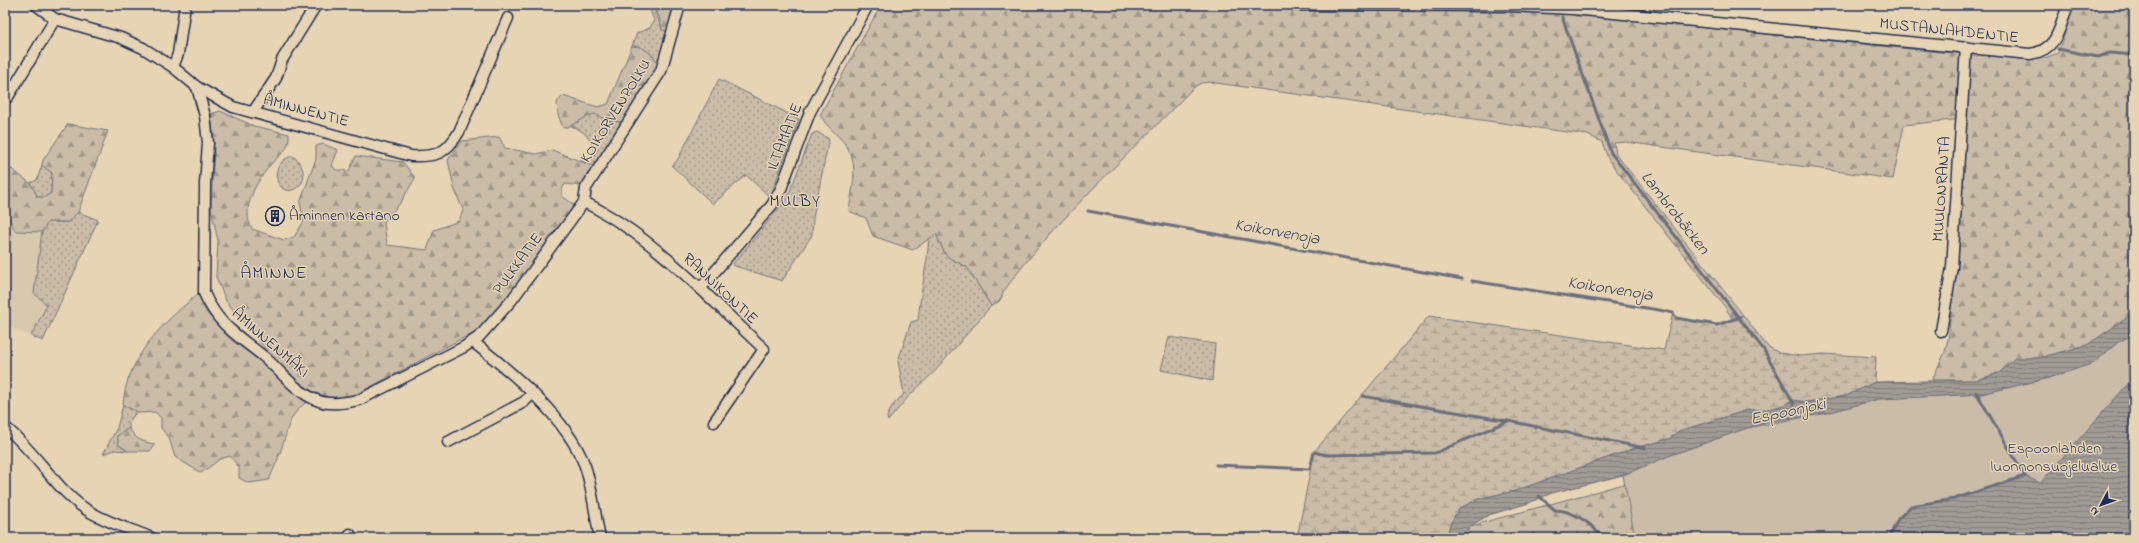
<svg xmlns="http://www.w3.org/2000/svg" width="2139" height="543" viewBox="0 0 2139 543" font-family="'Indie Flower',sans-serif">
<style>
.built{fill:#d8c8ac}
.grass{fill:url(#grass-dots);stroke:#727682}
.forest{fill:url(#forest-firs);stroke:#727682}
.wetland{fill:url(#wetland-marsh);stroke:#727682}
.park{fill:#cabca6;stroke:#727682}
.water{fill:url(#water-rules);stroke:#6b707f}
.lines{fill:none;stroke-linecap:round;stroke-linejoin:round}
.stream{stroke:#6b707f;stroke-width:3}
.minor-casing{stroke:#1b2f5e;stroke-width:13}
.minor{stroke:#e7d4b2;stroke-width:10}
.labels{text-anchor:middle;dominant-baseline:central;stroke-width:3;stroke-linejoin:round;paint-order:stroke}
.street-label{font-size:16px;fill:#1b2f5e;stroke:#e7d4b2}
.poi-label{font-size:16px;fill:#1b2f5e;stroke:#e7d4b2;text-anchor:start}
.park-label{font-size:16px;fill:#354469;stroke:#e7d4b2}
.neighbourhood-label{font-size:17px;letter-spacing:1px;fill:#1b2f5e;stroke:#e7d4b2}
.water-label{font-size:17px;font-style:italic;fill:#364569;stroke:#e7d4b2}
.quarter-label{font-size:18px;letter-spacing:1px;fill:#1b2f5e;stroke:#e7d4b2}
</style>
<defs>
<pattern id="grass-dots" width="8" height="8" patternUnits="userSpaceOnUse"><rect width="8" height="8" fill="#cabca6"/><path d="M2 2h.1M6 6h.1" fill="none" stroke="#a3998a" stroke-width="1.8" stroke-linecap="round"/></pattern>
<pattern id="forest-firs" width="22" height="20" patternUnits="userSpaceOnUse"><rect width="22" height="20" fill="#cabca6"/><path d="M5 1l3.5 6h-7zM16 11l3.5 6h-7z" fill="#a3998a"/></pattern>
<pattern id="wetland-marsh" width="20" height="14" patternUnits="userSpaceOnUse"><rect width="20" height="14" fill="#cabca6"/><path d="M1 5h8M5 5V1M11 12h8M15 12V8" fill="none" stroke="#a3998a"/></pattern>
<pattern id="water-rules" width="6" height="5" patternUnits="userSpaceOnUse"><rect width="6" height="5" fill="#a19b95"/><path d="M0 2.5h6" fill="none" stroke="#827f7d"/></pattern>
</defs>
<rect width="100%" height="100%" fill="#e7d4b2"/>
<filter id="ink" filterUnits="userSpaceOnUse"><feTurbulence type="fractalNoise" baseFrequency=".025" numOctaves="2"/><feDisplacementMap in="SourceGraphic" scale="8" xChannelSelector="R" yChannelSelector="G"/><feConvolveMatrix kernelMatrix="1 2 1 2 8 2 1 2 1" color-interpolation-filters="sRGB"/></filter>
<g filter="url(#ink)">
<path class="built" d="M5 231 42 232 34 293 47 304 31 336 5 325Z"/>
<path class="grass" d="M648 5 653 6 662 29 667 32 660 65C652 55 646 46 632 46L637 33 650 28 654 20Z
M719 79 799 119 770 197 746 175 713 204 672 166 678 159Z
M595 113 608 121 624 122 595 167 579 160 591 158 595 154C591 139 586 131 571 126L577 121Z
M817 132 829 139 813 218 812 235 782 281 732 265 787 199 812 134Z
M292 156C297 158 300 163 302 168 304 174 305 180 300 185 280 205 263 165 292 156Z
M42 165 52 173 51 193 45 197H38L30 183 37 180Z
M78 212 98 220 43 341 31 336 47 305 34 293 42 232 48 222H68Z
M936 234 945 254 951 259 967 267 991 306 935 371 909 396 888 421 887 417 892 406 904 394 898 361 911 322 918 320C920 293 927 267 929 239Z
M1169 337 1215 344 1212 381 1161 370Z
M123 405 137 411 129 422V428L117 436 119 445 128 451 114 450 103 454 117 428Z"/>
<path class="forest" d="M495 5H612L613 12 591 5 497 7Z
M651 5H673L667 32 662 29 659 16Z
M881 5H1573V14L1939 52 2045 58 2058 53 2075 5H2134V377L1889 538H1462L1470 526 1946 396 1981 394 2087 345 2039 358H2015L1999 373 1977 380H1932L1945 352 1949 334 1965 121 1953 120 1904 125 1893 179 1626 142 1614 143 1616 154 1743 315 1733 320 1725 307 1609 161 1602 142 1588 135 1209 82 1201 83 1193 88C1129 155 1058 217 1003 292 1002 300 998 303 991 306L967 267 951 259 945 254 936 234 913 250 873 236 866 218 849 211C852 188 860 164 845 144 837 134 827 127 820 115Z
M632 46C646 46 652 55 660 65L633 104 624 122 608 121 595 114C583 117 574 126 563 128L558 115 557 102 563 96 598 107 608 104Z
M220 111 254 126 289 134C290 149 281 154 271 164 257 181 240 208 252 229L284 240 294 237 304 221 300 203 316 159V146L323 144 338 150 332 165 336 170 349 171 356 156 403 162 415 178 401 202 384 222 387 245 427 250 434 230 459 221 463 210 454 188 448 160 462 141 499 137 505 148 536 154 552 150 595 167 582 186 565 184 562 189V196L577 207 484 329 459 340 357 394 330 398 317 394 300 383 267 351 226 301 216 277 218 241 211 209 214 143 211 114Z
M68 124 108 131 78 212 68 222H48L42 232 15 231 5 210V164L30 183 38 197H45L51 193 52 173 42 165 43 160Z
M198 294 206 312 230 339 259 360 293 392 308 401C287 416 289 428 281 450 278 460 273 470 269 480L249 483 239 478V467L230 456 220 459 201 473 175 457 169 438 161 428V418L155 412 140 413 123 405C124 397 125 387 128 380 141 343 169 318 198 294Z
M129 428C135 439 142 442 155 444L150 451H128L119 445 117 436Z"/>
<path class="wetland" d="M1673 313 1676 318 1717 325 1743 315 1767 346 1779 353 1801 356 1823 354 1876 357 1875 382 1846 396 1807 402 1792 400 1784 405 1765 410H1748L1679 431 1669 439 1635 448 1515 491 1481 498 1460 508 1450 524 1447 538H1297L1314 452 1429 316 1664 350Z"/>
<path class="park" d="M2134 334V538H1635L1623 475 1671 455 1747 428 1827 413 1878 399 1981 394 2049 378 2094 363 2118 342Z"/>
<path class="water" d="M2134 313V334L2118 342 2094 363 2049 378 1981 394 1878 399 1827 413 1768 422 1747 428 1671 455 1623 475 1552 493 1529 503 1489 515 1470 526 1462 538H1447L1450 524 1460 508 1481 498 1515 491 1635 448 1669 439 1679 431 1748 410H1765L1784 405 1792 400 1807 402 1846 396 1875 382 1977 380 1999 373 2015 358H2039L2087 345Z
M2134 377V538H1889L1898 519 1911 506 1954 499 2025 476 2040 483Z"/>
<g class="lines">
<path class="stream" d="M1562 17 1611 153 1764 350 1794 404
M2058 49 2098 57 2110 53 2134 55
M1088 211 1462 279
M1472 281 1659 310 1673 313 1676 318 1717 325 1740 317
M1362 396 1508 421
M1216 465 1310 469 1314 452 1326 455 1435 453 1508 421 1645 448
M1539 496 1555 510C1572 510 1593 524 1602 538
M1889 538 1898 519 1911 506 1954 499 2025 476 1976 392"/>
<defs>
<path id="minor" d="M36 5 55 19 121 38 143 48 173 67 197 87 233 107 411 156C436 157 446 154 459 132L508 18
M1295 5 1508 6 1573 9 2030 54C2058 50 2059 28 2068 5
M173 67 178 54 185 5
M197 87 205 116 208 143 205 184 204 293C218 325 237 335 263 356 280 370 294 390 314 399 329 406 344 403 359 400L464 347 479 337 511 301 584 202
M8 97 55 19
M253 112 276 78 282 60 316 5
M584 202C653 236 708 297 764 349L714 422
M584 202 586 188 661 71 680 5
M700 289 772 205 781 189 810 112 868 5
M1941 331 1952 267 1966 47
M473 342C513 373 567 418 585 466 592 486 595 516 600 538
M5 427C35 451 57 491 87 510 107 523 131 529 152 538
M448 442 524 402 532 394
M349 538 350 534"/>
</defs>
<use href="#minor" class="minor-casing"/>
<use href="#minor" class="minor"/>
</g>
</g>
<defs>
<symbol id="building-ring" viewBox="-11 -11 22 22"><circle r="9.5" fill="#e7d4b2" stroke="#1b2f5e" stroke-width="1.5"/><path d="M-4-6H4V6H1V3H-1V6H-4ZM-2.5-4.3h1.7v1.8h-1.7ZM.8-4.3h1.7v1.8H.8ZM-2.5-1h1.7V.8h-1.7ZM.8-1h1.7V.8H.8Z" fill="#1b2f5e"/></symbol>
</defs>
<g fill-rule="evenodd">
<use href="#building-ring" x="264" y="205" width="22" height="22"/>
</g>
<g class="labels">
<g class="street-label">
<text transform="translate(1949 31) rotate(6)">MUSTANLAHDENTIE</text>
<text transform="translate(306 111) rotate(15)">ÅMINNENTIE</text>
<text transform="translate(616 111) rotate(-58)">KOIKORVENPOLKU</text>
<text transform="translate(785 137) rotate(-68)">ILTAMATIE</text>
<text transform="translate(1942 189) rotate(-86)">MUULONRANTA</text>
<text transform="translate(518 264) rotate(-53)">PULKKATIE</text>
<text transform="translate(720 289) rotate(43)">RANNIKONTIE</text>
<text transform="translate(270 343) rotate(41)">ÅMINNENMÄKI</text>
</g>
<g class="poi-label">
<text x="289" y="216">Åminnen kartano</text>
</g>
<g class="park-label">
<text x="2054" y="449">Espoonlahden<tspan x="2054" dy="18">luonnonsuojelualue</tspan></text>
</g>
<g class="neighbourhood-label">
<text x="795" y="201">MULBY</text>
</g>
<g class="water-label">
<text transform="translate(1675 213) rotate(52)">Lambrobäcken</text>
<text transform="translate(1277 232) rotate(10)">Koikorvenoja</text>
<text transform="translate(1610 289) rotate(9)">Koikorvenoja</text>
<text transform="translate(1788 412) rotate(-12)">Espoonjoki</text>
</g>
<g class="quarter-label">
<text x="274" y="274">ÅMINNE</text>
</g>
</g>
<rect width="2139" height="543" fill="none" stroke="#e7d4b2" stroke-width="20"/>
<rect x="10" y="10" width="2119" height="523" fill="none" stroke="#1b2f5e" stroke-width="1.5" filter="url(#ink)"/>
<g transform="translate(2101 505) rotate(229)" stroke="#e7d4b2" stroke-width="3" paint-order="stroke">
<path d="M0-3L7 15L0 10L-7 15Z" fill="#1b2f5e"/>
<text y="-6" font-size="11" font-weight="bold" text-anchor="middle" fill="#1b2f5e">N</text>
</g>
</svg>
